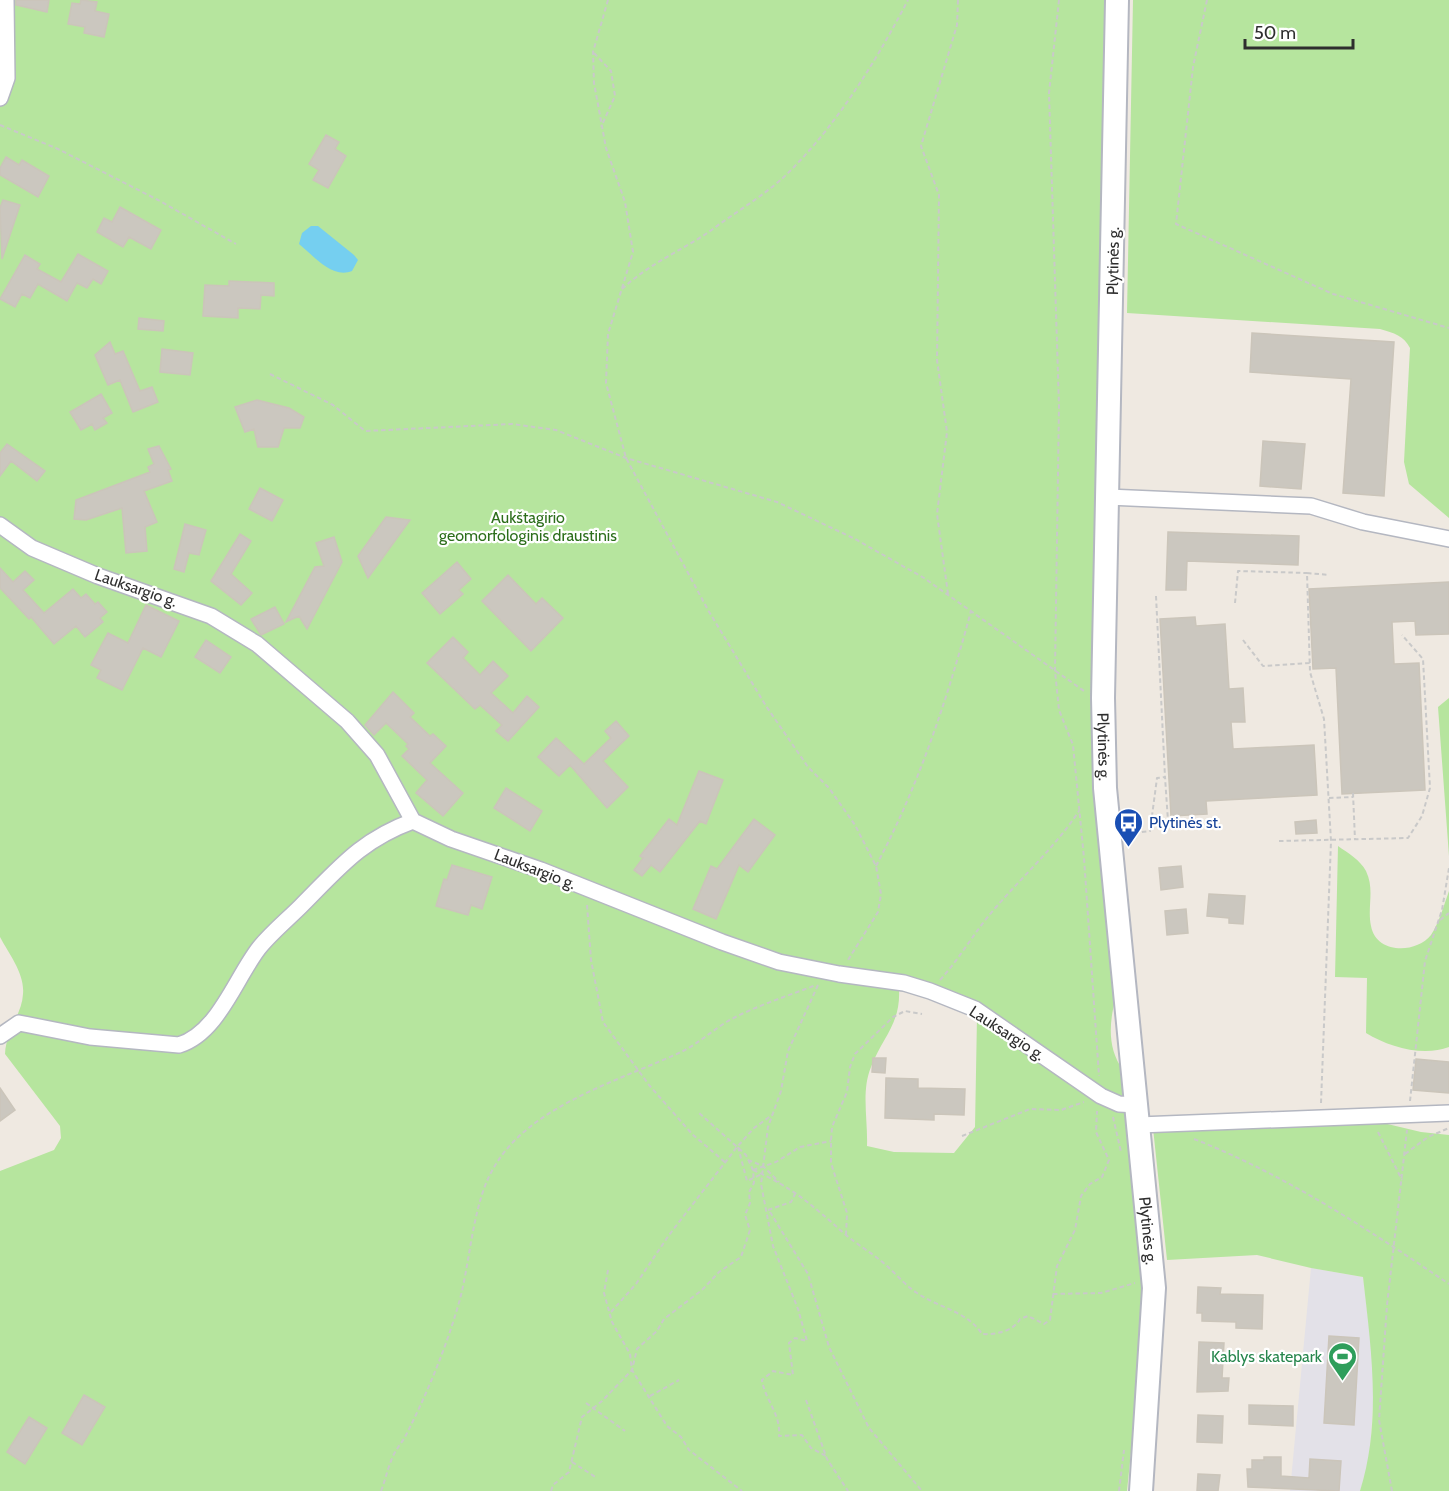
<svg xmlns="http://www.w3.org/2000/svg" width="1449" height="1491" viewBox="0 0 1449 1491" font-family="Cabin,sans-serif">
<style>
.industrial{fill:#e3e1e8}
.green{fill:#b6e59e;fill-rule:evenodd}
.water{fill:#75cff0}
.building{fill:#cbc7bf;stroke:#cbc5ba;stroke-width:1.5}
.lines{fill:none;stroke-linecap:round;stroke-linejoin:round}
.minor-casing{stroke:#b4b7c1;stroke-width:18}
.secondary-casing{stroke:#b4b7c1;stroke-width:26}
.path{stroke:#c9c9c9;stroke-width:2;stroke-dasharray:4.5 3;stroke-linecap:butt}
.minor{stroke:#fff;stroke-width:15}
.secondary{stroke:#fff;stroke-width:22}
.labels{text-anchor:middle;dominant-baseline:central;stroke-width:4.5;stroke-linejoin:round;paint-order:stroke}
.street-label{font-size:16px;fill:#2e2e2e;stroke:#fff}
.park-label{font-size:16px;fill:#2c6e1b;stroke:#fff}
.transit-label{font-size:16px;fill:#164399;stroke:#fff;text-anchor:start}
.leisure-label{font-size:16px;fill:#27864d;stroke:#fff;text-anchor:end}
</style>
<rect width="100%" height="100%" fill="#efe9e1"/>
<path class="industrial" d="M1311 1268 1363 1277 1375 1375 1369 1465 1360 1491H1290Z"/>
<path class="green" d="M0 0H1106L1116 997C1109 1022 1107 1048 1123 1070L1143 1272 1142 1344 1127 1491H0V1171L54 1150 61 1138 60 1126 5 1054C6 1031 22 1014 23 994 25 974 9 954 0 937ZM899 988 926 996 977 1017 975 1127 954 1153 894 1152 867 1146C868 1120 861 1091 871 1067 883 1036 901 1024 899 988Z
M1133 0H1449V518L1409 484 1404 462 1410 348C1404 336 1394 333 1380 329L1127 313Z
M1449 698V856L1438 707Z
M1338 846C1348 853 1360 860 1366 871 1375 890 1367 907 1371 926 1376 954 1416 954 1431 935 1439 923 1444 905 1449 891V1047C1423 1057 1389 1047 1366 1033L1367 978 1335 977Z
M1379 1122 1421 1132 1449 1135V1491H1360C1382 1421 1371 1348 1363 1277L1311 1268 1257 1255 1167 1260 1153 1128Z"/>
<path class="water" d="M311 226H318L354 255 358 260 352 271C332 279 314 256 299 244L302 233Z"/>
<path class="building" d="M16 0H49L47 12 16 5Z
M81 0 97 2 95 11 109 14 104 37 84 33 85 27 68 24 72 3 80 4Z
M326 135 339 142 335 149 346 156 328 188 313 180 319 170 309 164Z
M6 157 19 165 22 160 49 176 38 197 0 175V168Z
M3 200 20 205 2 259 0 208Z
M120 207 161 230 151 249 129 237 123 247 97 232 104 218 112 222Z
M78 254 108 271 101 284 93 279 87 288 77 283 67 301 38 284 30 298 22 294 15 307 0 299 25 255 40 264 37 269 61 282Z
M229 281 274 283V296L261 295 260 309 238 308V318L203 316 205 285 229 286Z
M139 318 164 321 163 331 138 329Z
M1252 333 1394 342 1384 496 1343 493 1351 379 1250 372Z
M110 342 115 354 123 351 140 391 152 387 158 402 133 412 120 380 108 385 95 355Z
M162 349 193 353 190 375 160 372Z
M101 394 112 413 103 418 107 423 95 430 92 424 81 430 70 412Z
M257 400 289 408 304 417 300 428H284L278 447H258L254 429 245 432 235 407Z
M1263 441 1305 444 1301 489 1260 486Z
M7 444 45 471 37 481 11 461 0 476V453Z
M159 446 171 469 168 470 172 481 144 491 157 522 145 527 147 551 126 553 122 508 86 520 74 519 76 500 150 472 148 467 154 464 148 449Z
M260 488 283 500 272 521 249 509Z
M386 517 410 520 368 578 358 556Z
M185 524 206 530 199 555 189 553 184 572 174 569Z
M1168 532 1299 536 1298 565 1187 561 1186 590H1166Z
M240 534 251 541 231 574 252 593 241 605 211 581Z
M334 537 342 562 307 629 299 616 286 622 315 567 324 566 316 543Z
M457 562 471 579 459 590 463 594 440 614 422 593Z
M0 568 13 582 25 571 34 580 23 590 44 613 73 589 81 598 86 594 95 604 98 602 107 612 100 618 103 622 85 637 76 626 54 644 31 617 29 619 0 588Z
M508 575 536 604 542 598 563 618 531 651 482 601Z
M1449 582V634L1416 635 1415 621 1392 622 1394 664 1419 663 1425 790 1342 794 1336 668 1313 669 1309 589Z
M146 605 179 621 161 657 143 648 122 690 97 678 101 670 91 665 108 633 128 643Z
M275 607 284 624 261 635 251 619Z
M1195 617 1196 626 1225 624 1229 689 1243 688 1245 722H1231L1233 749 1314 745 1317 795 1206 801 1207 814 1171 816 1160 619Z
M453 637 468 652 463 658 480 675 493 661 508 676 491 693 513 713 527 696 539 707 508 741 496 731 502 725 480 705 475 709 427 663Z
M206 640 231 657 220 673 195 657Z
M393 692 414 713 410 717 430 736 433 734 446 746 430 763 463 793 443 816 416 793 427 780 402 756 409 749 406 746 408 744 386 723 374 735 365 725Z
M616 721 629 736 603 761 628 787 607 808 570 765 559 776 538 757 556 738 584 764 611 738 605 731Z
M699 771 723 780 706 824 700 821 660 872 651 865 642 876 634 870 643 858 640 856 669 819 677 825Z
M506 788 542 811 530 831 494 808Z
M754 819 775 835 748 872 739 865 716 919 693 909 711 866 717 869Z
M1316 820 1317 833 1296 834 1295 822Z
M452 865 492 877 482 909 471 905 468 915 436 906 444 879 447 880Z
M1181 866 1183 887 1161 890 1159 868Z
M1209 894 1245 896 1243 924 1229 923V918L1207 916Z
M1186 909 1188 933 1167 935 1165 911Z
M873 1058H886L885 1073 872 1072Z
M1416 1059 1449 1062V1093L1413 1090Z
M886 1078 918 1079V1088L965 1089 964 1115 934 1114V1120L885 1118Z
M0 1088 15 1110 0 1121Z
M1198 1287 1221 1288 1220 1294 1263 1295 1262 1329 1236 1328V1322L1202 1321V1313H1197Z
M1329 1336 1359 1338 1354 1425 1324 1423Z
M1199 1342 1224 1343 1222 1378H1229L1228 1391 1197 1392Z
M84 1395 105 1407 82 1445 62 1433Z
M1249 1405 1293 1406V1426L1249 1424Z
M1198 1415 1223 1416 1222 1443 1197 1442Z
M29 1417 47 1428 25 1464 7 1452Z
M1264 1457H1281V1476L1309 1478 1310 1459 1341 1461 1339 1491 1248 1487 1247 1469H1252V1460H1264Z
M1198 1474 1220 1475 1218 1491H1197Z"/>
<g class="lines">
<defs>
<path id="minor" d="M0 98 7 78 6 0
M1108 497 1311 506 1363 522 1449 539
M0 525 32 548 98 576 211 616 257 644 347 721 377 755 413 821 451 839 541 870 722 942 779 962 839 974 904 983 930 991 975 1009 1101 1096 1119 1104 1137 1105
M0 1036 19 1023 90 1037 179 1045C218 1033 235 979 259 948 271 933 287 920 301 906 339 868 361 840 413 821
M1139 1125 1449 1113"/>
<g id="secondary">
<path id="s1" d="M1117 0 1103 698 1105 788 1154 1288 1141 1491"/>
</g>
</defs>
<use href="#minor" class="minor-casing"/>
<use href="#secondary" class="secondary-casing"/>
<path class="path" d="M608 0 593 52 594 83 606 148 625 202 633 252 608 334 606 383 626 458 708 610 766 706 808 767 829 788 855 825 876 866 881 894 878 912 848 960
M1059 0 1049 93 1059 406 1055 671 1059 710 1073 745 1084 858 1099 1076
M1207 0 1193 67 1176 224 1333 294 1449 328
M594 53 611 71 615 96 601 127
M0 125 58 149 158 200 236 244
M622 289C651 262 682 251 713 229 737 211 765 195 786 175 837 125 875 63 908 0
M270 374 333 405 365 431 512 424 556 430 626 458 777 502 855 539 924 578 1084 691
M948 594 937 514 947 432 937 360 939 195 921 146 957 25 958 0
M1156 596 1165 777
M1235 603 1238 571 1307 573
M1243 640 1263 666 1310 663
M1353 793 1355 840
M1329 798 1353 797
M1127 834 1150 831 1157 778 1165 777 1168 821 1195 820
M1279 841 1408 838 1422 816 1430 788 1423 659 1402 635
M876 866C919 785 947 700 971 611
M587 905 591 960 603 1022 649 1085 692 1134 726 1163
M1440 920 1449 913
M940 980C961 957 976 929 997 906 1025 874 1055 847 1079 811
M818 985 788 1051 781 1091 768 1127 761 1184 773 1246 798 1309 807 1341 795 1338 789 1343 793 1375 773 1371 762 1380C765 1400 781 1414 779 1436L802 1435 811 1448 826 1456
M1410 1101 1425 961 1442 910 1449 868
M1321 1103 1331 841 1324 719 1310 672 1307 573 1329 575
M1113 1117 1121 1152
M1378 1132 1402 1180
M962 1136 1030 1109 1061 1110 1084 1102
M1194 1139C1284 1174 1369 1230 1449 1284
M738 1147 747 1181 762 1174
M1405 1154 1428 1137 1449 1128
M748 1160 763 1166 779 1182
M753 1170C794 1188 813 1206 846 1235 859 1246 874 1254 887 1266 897 1275 906 1286 917 1293 939 1308 967 1311 982 1334 995 1335 1014 1331 1020 1319L1028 1316 1044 1324 1050 1320 1057 1266 1075 1230 1081 1196 1090 1184 1102 1177 1109 1160 1096 1132 1097 1111
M753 1170 776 1162 800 1147 831 1141
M768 1210 791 1202 796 1192
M770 1212 808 1274 829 1347 869 1428 922 1491
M846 1235 847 1213 831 1163V1141L832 1127 847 1092 850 1067 855 1054 893 1017 905 1011 922 1014
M608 1270 604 1293 612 1322 630 1354 632 1370 667 1426 681 1437 689 1450 742 1491
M1053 1294 1101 1293 1135 1283
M611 1312 636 1284 669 1235 737 1147 754 1128 772 1115
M650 1396 679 1380
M806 1400 827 1459 848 1491
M586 1403 625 1431
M572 1462 597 1478
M381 1491C385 1481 387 1471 391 1461 394 1452 400 1445 405 1437 427 1394 447 1346 460 1299 471 1257 473 1199 496 1164 533 1104 622 1080 683 1051 699 1043 713 1030 728 1021 755 1006 788 996 816 985
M551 1491 553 1485 569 1472 582 1417 602 1401 632 1370 637 1349 657 1331 664 1319 702 1290 719 1272 741 1257 750 1230 745 1215 750 1203 749 1192 754 1183 753 1170 746 1155 699 1113
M1119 1491 1124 1450
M1392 1491 1379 1420 1387 1305 1407 1130"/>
<use href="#minor" class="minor"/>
<use href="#secondary" class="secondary"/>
</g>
<defs>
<symbol id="bus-pin" viewBox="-11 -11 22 30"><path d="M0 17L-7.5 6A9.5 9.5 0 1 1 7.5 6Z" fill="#1a4fb4" stroke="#fff"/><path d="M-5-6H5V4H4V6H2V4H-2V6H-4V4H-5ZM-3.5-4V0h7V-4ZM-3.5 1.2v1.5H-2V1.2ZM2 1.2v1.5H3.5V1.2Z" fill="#fff"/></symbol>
<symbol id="stadium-pin" viewBox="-11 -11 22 30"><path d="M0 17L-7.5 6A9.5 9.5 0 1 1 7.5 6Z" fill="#2e9e5b" stroke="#fff"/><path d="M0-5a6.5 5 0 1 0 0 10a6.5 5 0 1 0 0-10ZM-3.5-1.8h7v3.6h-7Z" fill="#fff"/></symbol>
</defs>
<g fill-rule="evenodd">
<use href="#bus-pin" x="1112" y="806" width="33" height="45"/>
<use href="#stadium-pin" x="1326" y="1340" width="33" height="45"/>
</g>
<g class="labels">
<g class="street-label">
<text transform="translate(1113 261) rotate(-89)">Plytinės g.</text>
<text transform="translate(136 588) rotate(19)">Lauksargio g.</text>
<text stroke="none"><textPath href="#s1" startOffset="747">Plytinės g.</textPath></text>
<text transform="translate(535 869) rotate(21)">Lauksargio g.</text>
<text transform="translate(1007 1033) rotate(33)">Lauksargio g.</text>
<text stroke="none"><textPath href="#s1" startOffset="1233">Plytinės g.</textPath></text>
</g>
<g class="park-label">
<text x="528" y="517">Aukštagirio<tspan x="528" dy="18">geomorfologinis draustinis</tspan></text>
</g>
<g class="transit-label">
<text x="1149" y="822">Plytinės st.</text>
</g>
<g class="leisure-label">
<text x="1322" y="1356">Kablys skatepark</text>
</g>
</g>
<path d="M1245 39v9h108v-9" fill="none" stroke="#2e2e2e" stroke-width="3"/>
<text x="1254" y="39" font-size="18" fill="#2e2e2e" stroke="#ffffff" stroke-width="4.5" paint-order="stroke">50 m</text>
</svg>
